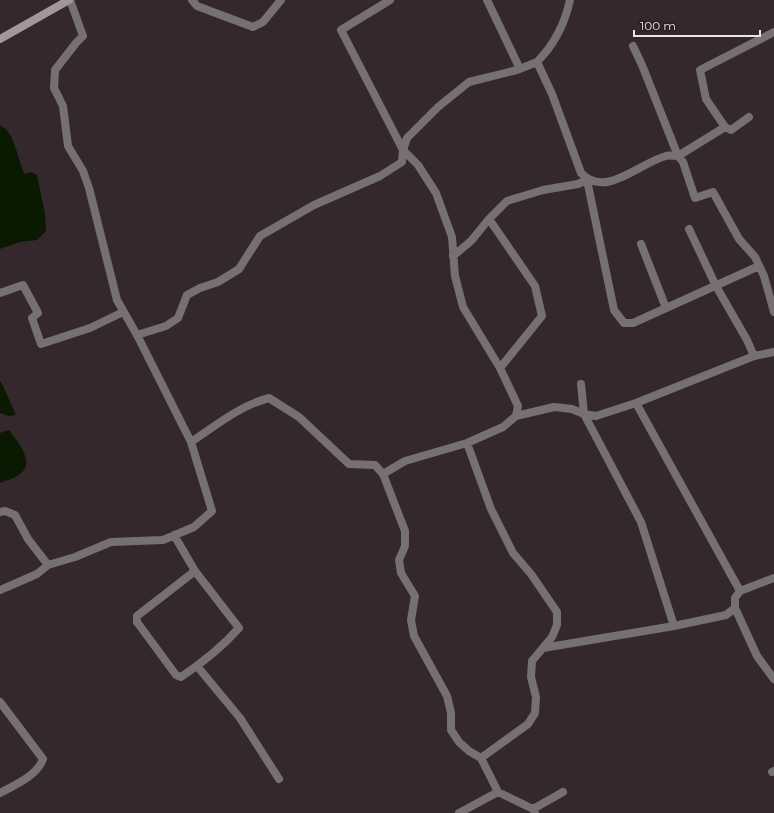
<svg xmlns="http://www.w3.org/2000/svg" width="774" height="813" viewBox="0 0 774 813" font-family="Montserrat,sans-serif">
<style>
.water{fill:#0a1a00}
.lines{fill:none;stroke-linecap:round;stroke-linejoin:round}
.street{stroke:#777072;stroke-width:8}
.secondary{stroke:#a2979a;stroke-width:8}
</style>
<rect width="100%" height="100%" fill="#35282c"/>
<path class="water" d="M0 125C16 133 17 160 25 174L31 172 37 175 45 214 46 231 37 240 20 242 0 249Z
M0 381C2 383 15 412 16 415L9 416 0 413Z
M9 430C17 441 36 462 20 474 14 479 7 480 0 483V433Z"/>
<g class="lines">
<path class="street" d="M70 0 83 36 76 43 55 70 54 88 63 106 68 146 83 171 89 188 117 300 137 335 166 326 178 318 187 295 200 288 218 282 239 269 260 236 314 205 380 176 402 162 403 150 341 30 390 0
M192 0 197 6 253 27 263 22 281 0
M487 0 520 69
M570 0C565 23 554 45 537 62L552 94 581 173C606 199 639 163 666 156 669 155 674 156 678 156L683 162 695 198 713 192 739 239 755 257 764 276 774 312
M633 46 642 65 678 156 725 127 706 99 700 70 774 32
M725 127 731 130 749 117
M489 219 507 201 543 190 578 184 587 180 614 310 624 323H633L759 266
M689 229 716 286 747 340 754 356
M641 244 666 308
M453 256 471 241 489 219 535 286 542 316 500 368
M0 293 23 285 38 313 32 318 41 344 90 328 123 312
M137 335 191 442
M581 384 584 414 641 522 674 626
M636 403 740 591
M516 416 554 407 572 409 584 414 596 416 636 403 754 356 774 352
M467 443 503 427 516 416 518 406 500 368 463 307 455 276 452 237 436 193 418 165 403 150 407 138 438 107 469 82 517 70 537 62
M0 512 5 511 15 515 28 539 48 565 75 557 111 542 163 540 194 527 212 511 191 442C215 426 241 405 269 398L299 417 349 464 375 465 383 474 405 531V546L399 560 401 573 415 596 411 620 414 636 447 696 451 713V730L459 742 469 751 481 758 528 724 535 713 536 697 531 677 532 661 552 637 557 625V612L531 574 513 553 491 509 467 443 405 461 383 474
M174 535 195 571 239 628C222 647 202 663 181 677L176 675 137 622V616L195 571
M774 578 740 591 735 598V608L757 656 774 679
M0 590 37 574 48 565
M543 648 674 626 726 615 735 608
M197 666 240 718 279 779
M0 702 43 759C37 776 15 785 0 793
M772 772 774 771
M498 792 533 809 535 813
M533 809 563 792
M459 813 498 792 481 758"/>
<path class="secondary" d="M0 39 69 0"/>
</g>
<path d="M634 30v6h126v-6" fill="none" stroke="#ece3e5" stroke-width="2"/>
<text x="640" y="30" font-size="12" fill="#ece3e5" stroke="#2b1e22" stroke-width="3" paint-order="stroke">100 m</text>
</svg>
